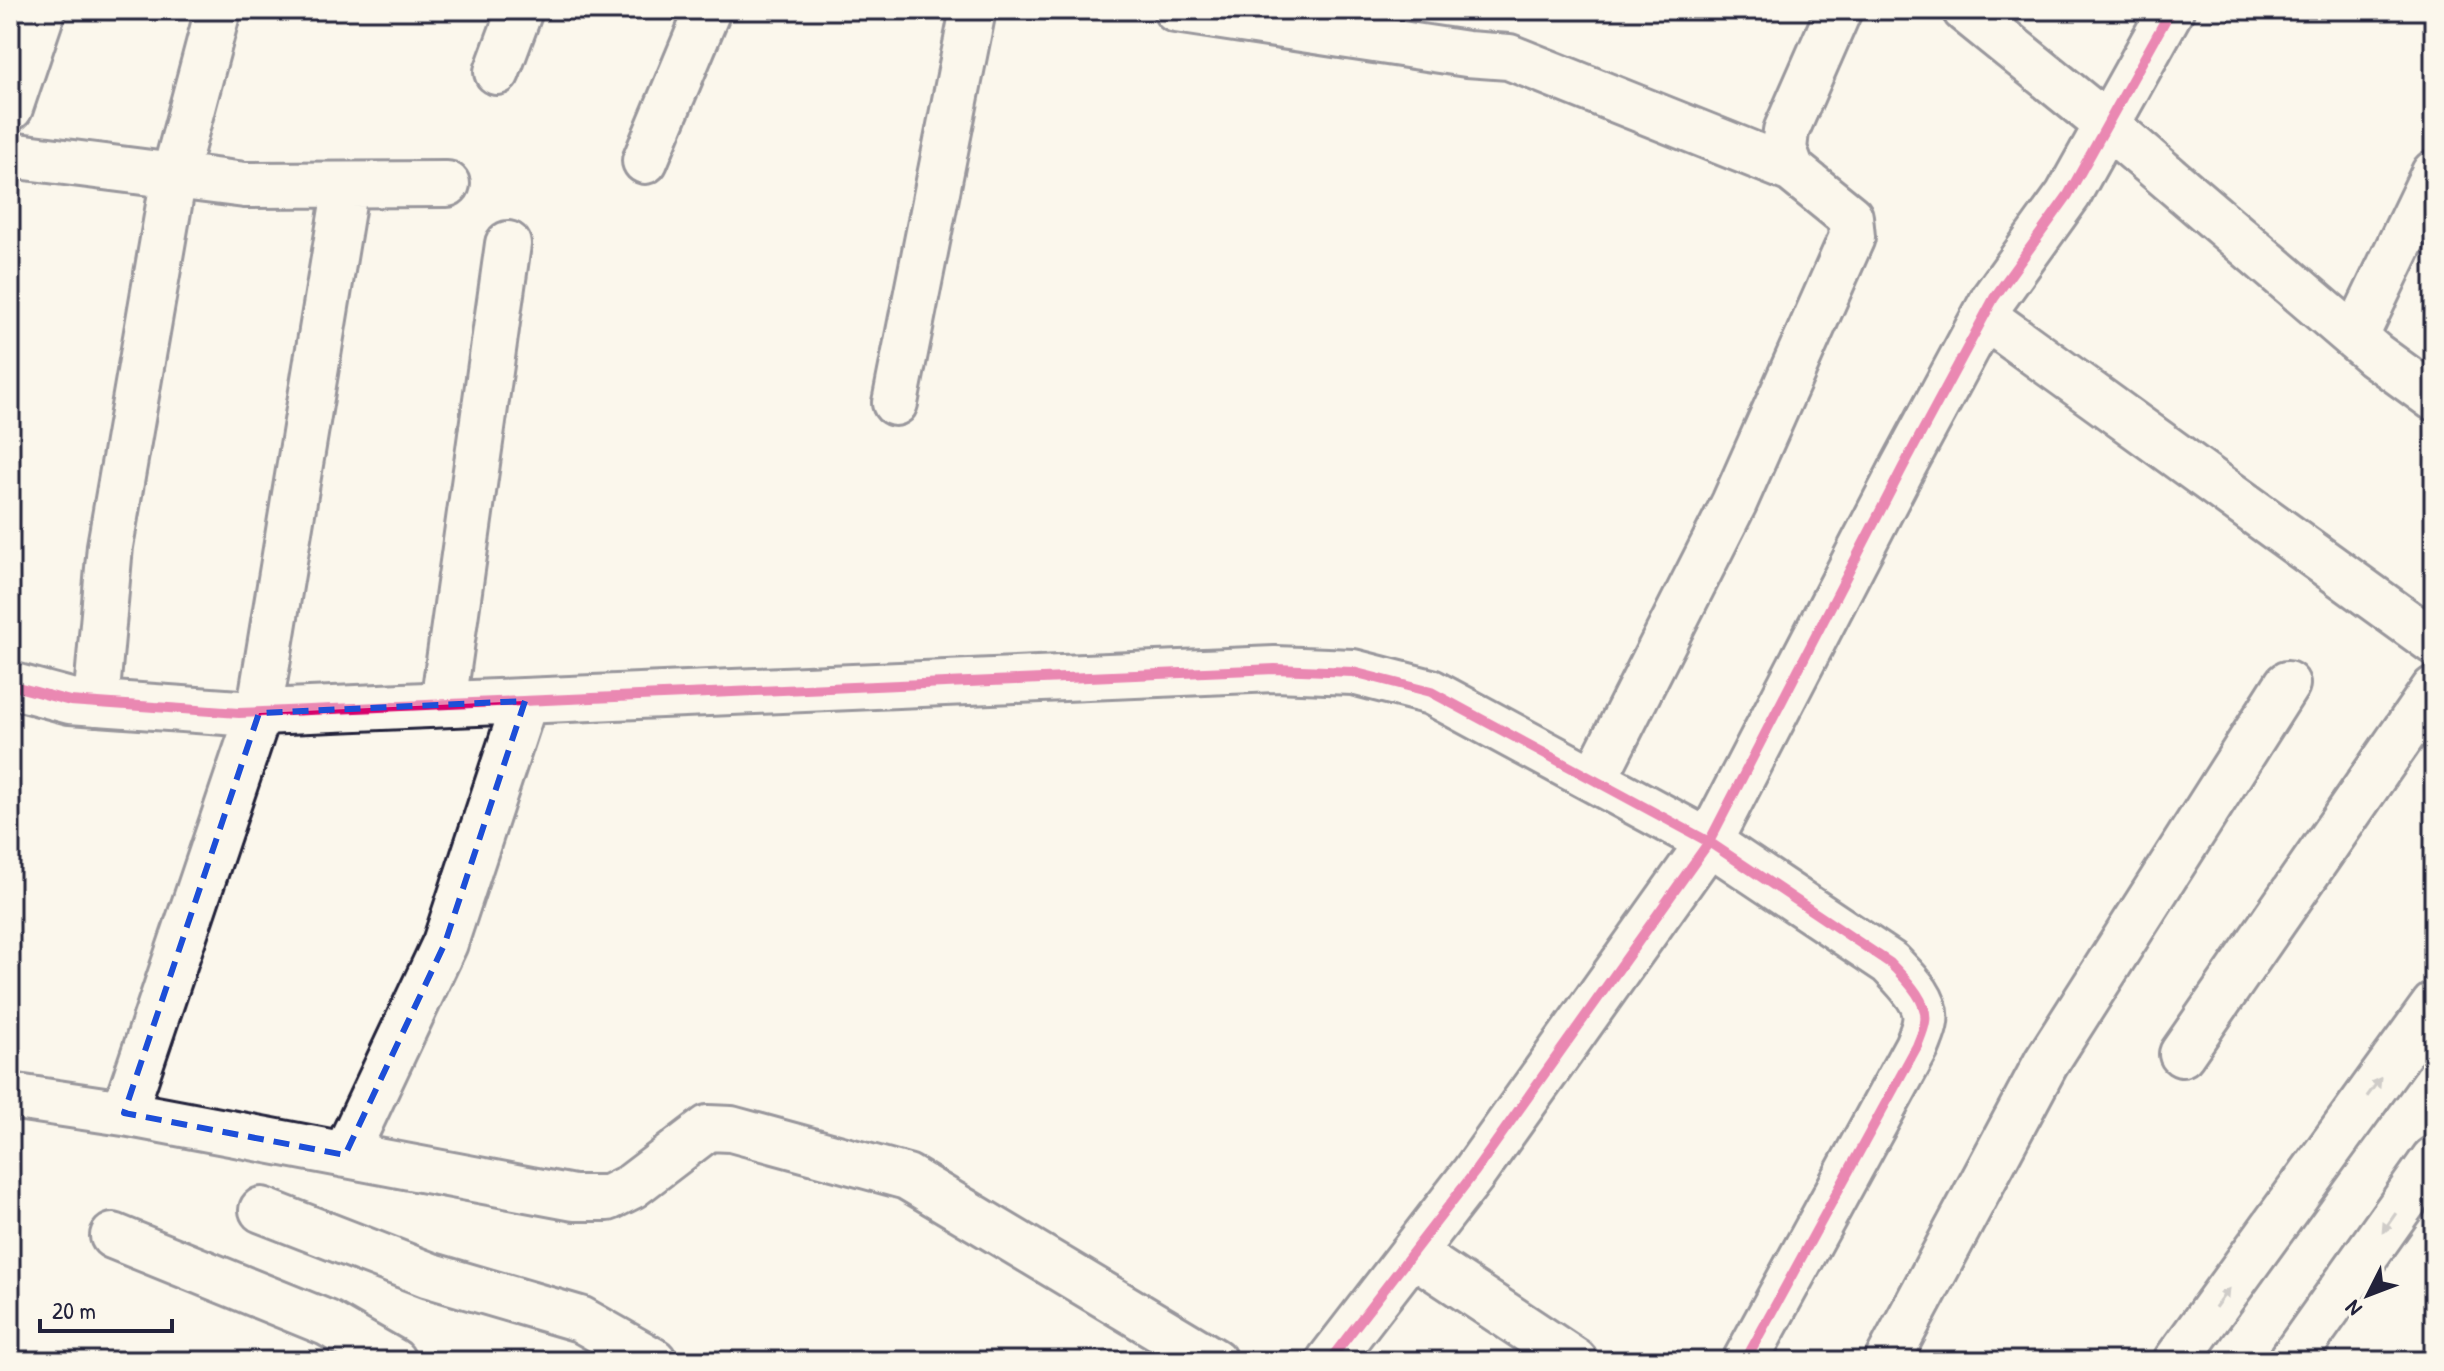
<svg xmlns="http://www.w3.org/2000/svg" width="2444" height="1371" viewBox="0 0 2444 1371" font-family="'Patrick Hand',sans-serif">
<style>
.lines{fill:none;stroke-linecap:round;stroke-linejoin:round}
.street-casing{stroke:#22223b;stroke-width:50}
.secondary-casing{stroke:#22223b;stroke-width:50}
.street{stroke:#fbf7ec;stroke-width:44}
.secondary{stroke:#fbf7ec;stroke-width:44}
.cycleway-casing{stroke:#fbf7ec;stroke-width:15}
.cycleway{stroke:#d6006c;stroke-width:10}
.oneway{fill:#99979c}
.marked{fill:none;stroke:#1d4ed8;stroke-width:6;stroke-dasharray:16 10;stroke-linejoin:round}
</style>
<rect width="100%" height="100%" fill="#fbf7ec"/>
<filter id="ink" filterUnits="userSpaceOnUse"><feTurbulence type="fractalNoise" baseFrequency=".0125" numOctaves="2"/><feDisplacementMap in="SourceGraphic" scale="16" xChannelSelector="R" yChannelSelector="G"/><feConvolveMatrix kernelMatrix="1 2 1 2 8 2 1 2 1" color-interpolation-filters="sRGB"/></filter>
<g filter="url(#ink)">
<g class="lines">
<defs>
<path id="street" d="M1176 10 1467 54 1509 57 1792 170
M1965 10 2107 125 2375 355 2434 398
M497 72 520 10
M10 108 43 10
M10 155 245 185 447 184
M645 161 708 10
M1985 317 2434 642
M2355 338 2434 173
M895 403 973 10
M10 685 70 701 239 713 1275 669 1353 672 1431 692 1709 842 1890 963C1903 977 1929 1000 1925 1022 1924 1030 1920 1038 1917 1046L1745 1361
M96 703 110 546 174 176 218 10
M443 704 508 244
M1594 780 1734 503 1852 237 1850 217 1792 170 1784 149 1786 131 1839 10
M2182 1054 2434 689
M10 1096 124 1113 574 1198H608L632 1186 708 1128 731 1129 907 1177 1214 1361
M124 1113 259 713 346 185
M345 1155 445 943 525 701
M262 1210 429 1275 580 1319 654 1361
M113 1236 327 1323 393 1361
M1412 1253 1575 1361
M1329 1361 1474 1173 1709 842 1903 467 1994 298 2068 195 2171 10
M1887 1361 2046 1063 2287 684"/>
<path id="secondary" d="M2176 1361 2434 1005
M2291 1361 2434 1159"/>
</defs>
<use href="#street" class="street-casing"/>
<use href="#secondary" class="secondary-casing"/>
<use href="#street" class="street"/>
<use href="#secondary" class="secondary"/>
<defs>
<path id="cycleway" d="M10 685 70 701 239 713 1275 669 1353 672 1431 692 1709 842 1890 963C1903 977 1929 1000 1925 1022 1924 1030 1920 1038 1917 1046L1745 1361
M1329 1361 1474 1173 1709 842 1903 467 1994 298 2068 195 2171 10"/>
</defs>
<use href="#cycleway" class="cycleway-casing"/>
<use href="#cycleway" class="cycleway"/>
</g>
<defs><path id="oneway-solid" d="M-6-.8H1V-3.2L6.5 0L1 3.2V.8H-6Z" transform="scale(2)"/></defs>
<g class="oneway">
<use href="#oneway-solid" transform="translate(2374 1087) rotate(-54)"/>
<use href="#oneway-solid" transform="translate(2389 1223) rotate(125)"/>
<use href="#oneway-solid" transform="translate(2222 1298) rotate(-54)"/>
</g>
</g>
<path d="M0 0H2444V1371H0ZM525 701 445 943 345 1155 124 1113 259 713Z" fill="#fbf7ec" fill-opacity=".55" fill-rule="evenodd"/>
<path class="marked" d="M525 701 445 943 345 1155 124 1113 259 713Z"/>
<rect width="2444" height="1371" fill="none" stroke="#fbf7ec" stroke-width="40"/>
<rect x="20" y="20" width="2404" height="1331" fill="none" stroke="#22223b" stroke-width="3" filter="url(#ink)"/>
<g transform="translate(2368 1295) rotate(228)" stroke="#fbf7ec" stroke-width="6" paint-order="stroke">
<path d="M0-6L14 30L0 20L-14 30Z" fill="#22223b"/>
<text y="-12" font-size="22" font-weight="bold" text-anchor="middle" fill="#22223b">N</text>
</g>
<path d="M40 1319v12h132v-12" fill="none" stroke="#22223b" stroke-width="4"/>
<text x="52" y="1319" font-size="24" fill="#22223b" stroke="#fbf7ec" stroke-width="6" paint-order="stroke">20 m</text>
</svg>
